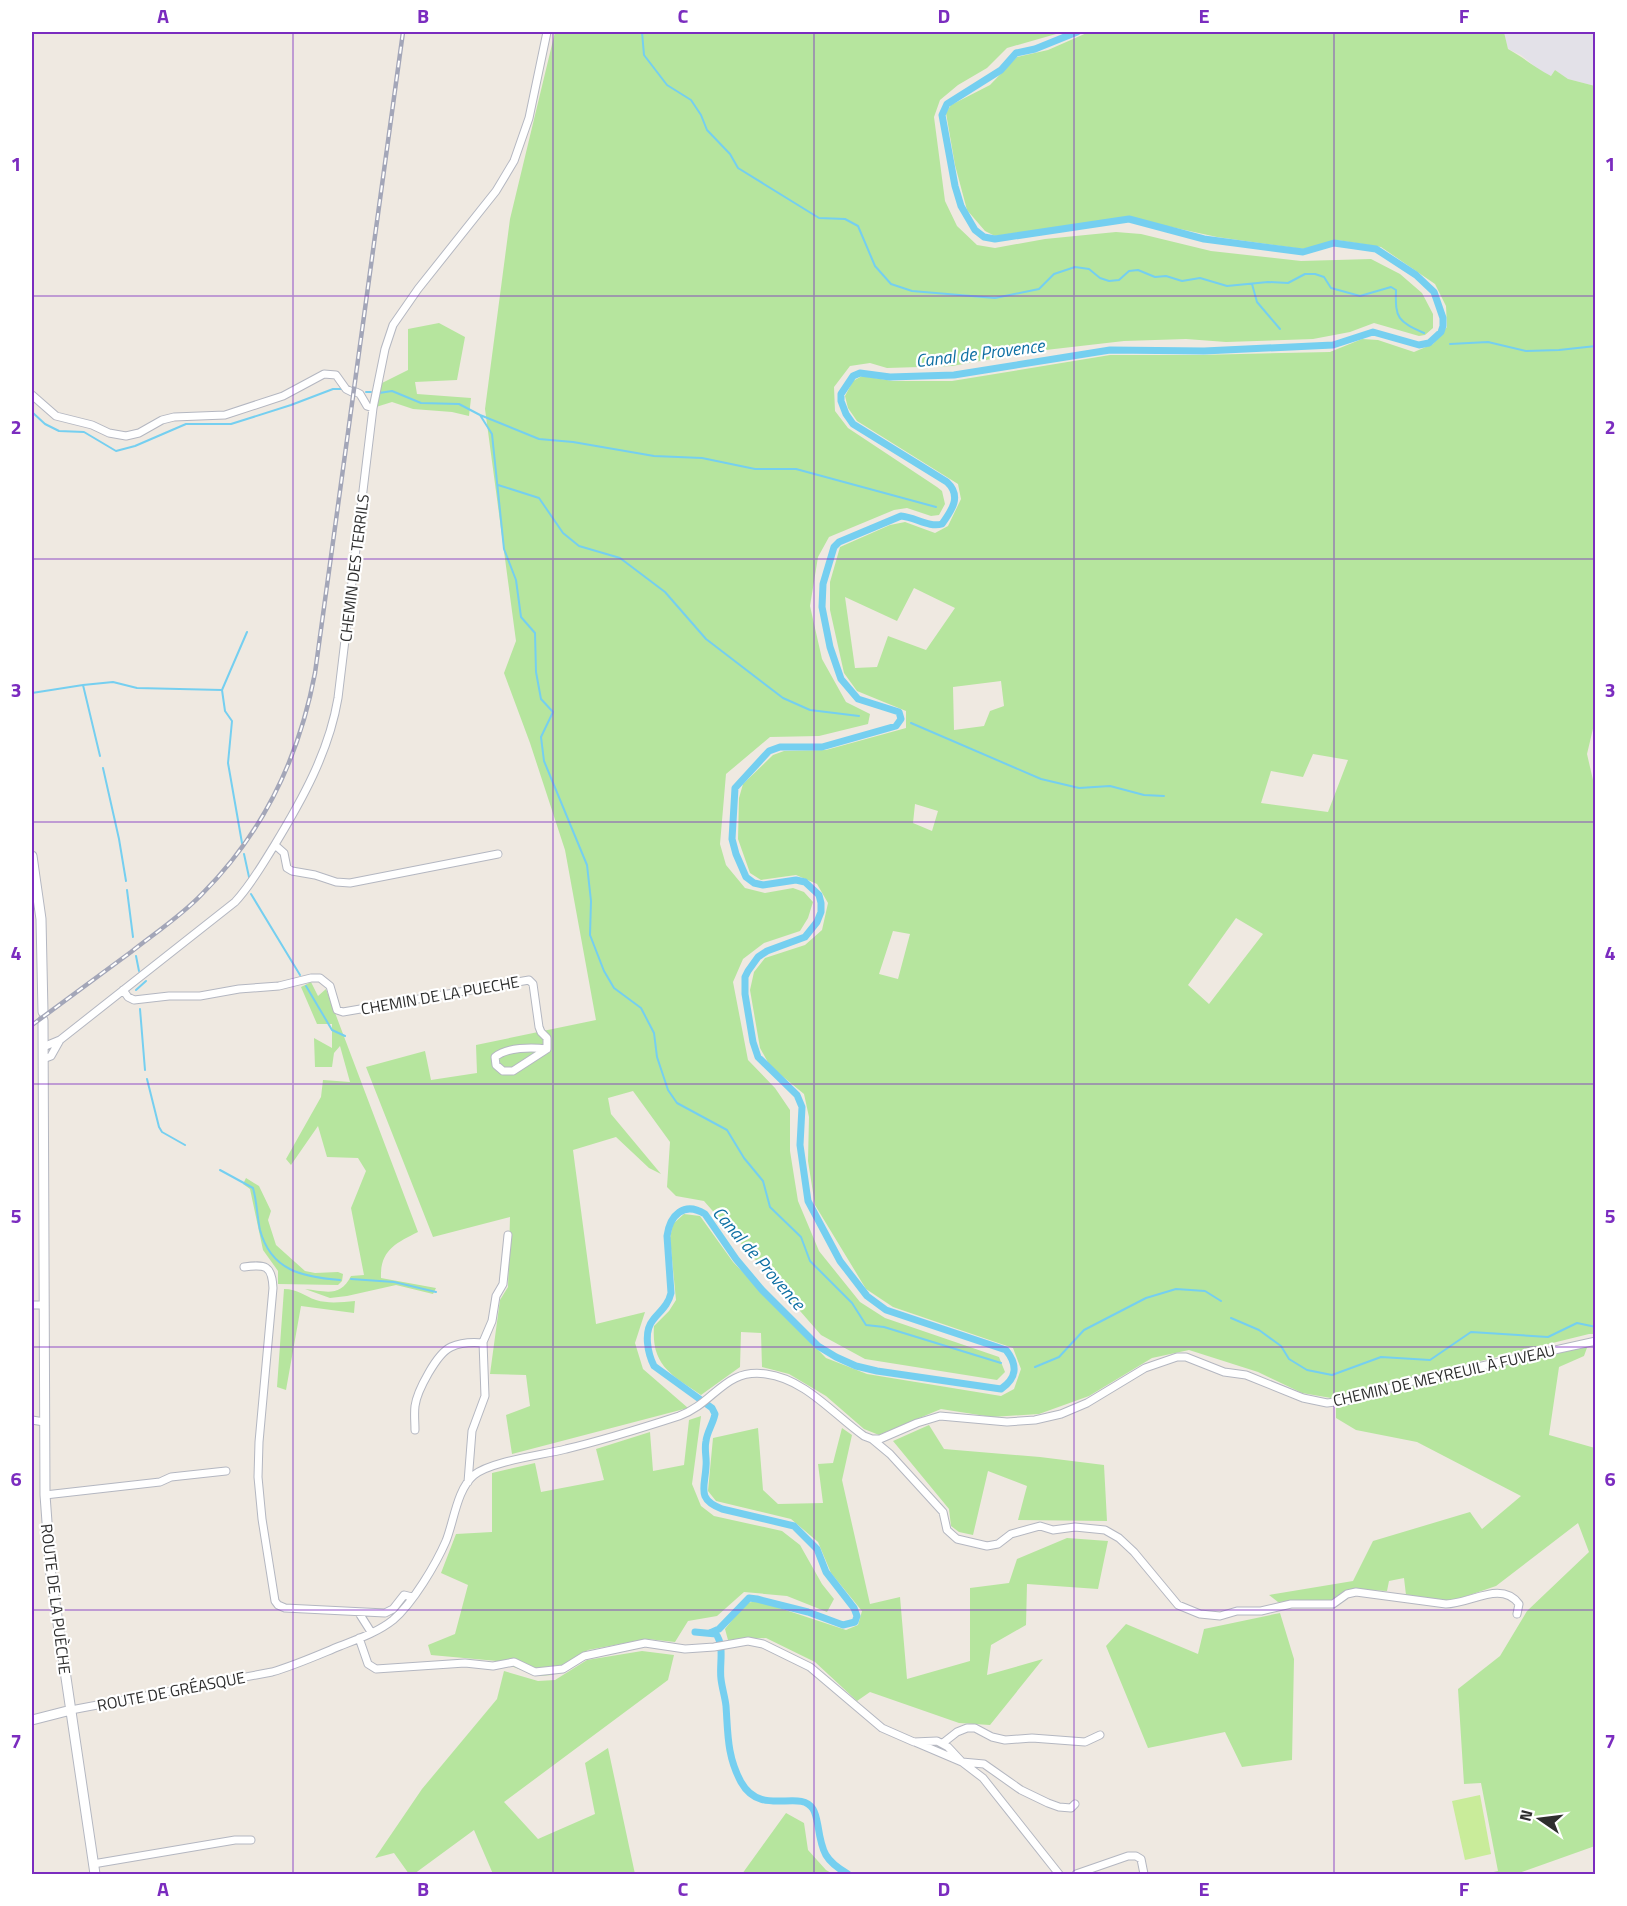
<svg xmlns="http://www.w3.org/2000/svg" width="1627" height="1906" viewBox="0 0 1627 1906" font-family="'Titillium Web',sans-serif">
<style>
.industrial{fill:#e3e1e8}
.green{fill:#b6e59e;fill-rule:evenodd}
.pitch{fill:#c9ec9a}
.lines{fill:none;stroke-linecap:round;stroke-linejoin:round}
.stream{stroke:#75cff0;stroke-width:2}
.canal{stroke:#75cff0;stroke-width:7}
.street-casing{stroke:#b4b7c1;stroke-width:9}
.secondary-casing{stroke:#b4b7c1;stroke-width:11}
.street{stroke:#fff;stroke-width:7}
.secondary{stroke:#fff;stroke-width:9}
.rail-casing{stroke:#a3a6b8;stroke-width:4.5}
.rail{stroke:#fff;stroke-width:2;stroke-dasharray:7;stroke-linecap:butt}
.grid{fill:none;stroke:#7b2cbf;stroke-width:1.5;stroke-opacity:0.55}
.labels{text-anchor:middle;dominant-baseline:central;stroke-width:4.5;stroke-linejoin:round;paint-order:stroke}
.street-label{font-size:16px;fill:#2e2e2e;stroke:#fff}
.water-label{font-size:18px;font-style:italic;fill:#0d6fa3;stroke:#fff}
.neatline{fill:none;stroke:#7b2cbf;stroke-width:2}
.grid-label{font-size:20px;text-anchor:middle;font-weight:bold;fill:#7b2cbf}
</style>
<rect width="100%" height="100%" fill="#efe9e1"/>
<path class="industrial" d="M1504 32H1595V86L1568 79 1555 70 1551 76 1539 70 1521 55 1508 49Z"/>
<path class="green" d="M555 32H1063L1007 48 987 68 958 85 940 100 934 117 945 201 957 226 977 245 995 248 1045 239 1116 232 1141 234 1211 251 1301 261 1371 259 1400 274 1422 293 1433 314V328L1425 335 1419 336 1374 323 1350 332 1313 339 1226 342 1186 339 1124 341 1037 351 952 366 887 368 870 363 850 366 834 387 835 411 848 428 937 487 942 491 945 504 939 515 931 516 907 508 894 510 829 537 818 557 810 606 822 659 846 702 870 714 868 724 819 736 770 737 726 774 720 844 726 865 745 888 765 893 793 888 804 892 813 902 808 918 800 931 764 943 743 959 733 982 748 1060 775 1088 790 1110V1151L798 1201 819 1251 860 1302 885 1318 999 1357 1005 1372 997 1380 865 1359 821 1335 704 1201 676 1196 667 1187 670 1142 633 1091 608 1098 611 1114 661 1174 649 1168 616 1137 573 1150 596 1324 645 1312 635 1343 643 1369 688 1408 512 1454 506 1415 530 1406 526 1375 490 1374 500 1300 508 1287 510 1217 433 1237 366 1067 425 1051 431 1080 477 1073 476 1045 596 1020 565 850 530 743 504 673 516 641 485 409 510 219Z
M1089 32H1504L1508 49C1523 57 1535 68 1551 76L1555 70 1568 79 1595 86 1596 716 1587 754 1596 793 1595 1334H1589L1331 1398 1302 1393 1258 1372 1189 1350 1152 1358 1089 1396 1039 1414 992 1417 941 1409 879 1435 864 1429 826 1396 789 1374 762 1367 761 1333 741 1332 740 1367 701 1395C672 1375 651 1366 654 1326L669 1311 676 1300 670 1238 673 1224 684 1214 700 1216 733 1262 826 1358 867 1374 1001 1396 1014 1389 1021 1369 1013 1348 893 1307 866 1289 815 1205 808 1161 809 1117 804 1094 770 1066 760 1048 750 990 754 972 765 958 805 945 822 930 828 903 817 884 796 875 761 880 750 873 738 839 739 798 743 784 773 755 784 751 826 750 906 728V711L857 691 844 673 830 610V582L840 547 890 525 905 522 935 533 948 526 961 499 958 484 857 421 848 408 845 396 853 381 862 376 893 381H952L1110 355H1199L1330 352 1362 339 1378 340 1414 352 1433 344 1447 327 1446 306 1435 284 1381 247 1337 240 1303 249 1217 237 1125 217 995 236 985 231 967 210 955 165 946 113 951 105 990 85 1017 57 1048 50ZM914 588 955 608 926 650 888 636 877 667 855 668 845 597 897 621ZM1001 681 1004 706 990 711 984 726 954 730 953 687ZM1313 754 1348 760 1328 812 1261 803 1271 771 1303 777ZM915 804 938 811 932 831 913 823ZM1236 918 1263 934 1209 1004 1188 985ZM893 931 910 934 898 979 879 974Z
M439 323 465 337 457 380 415 382 417 394 471 398 469 416 452 412 413 409 392 402 376 407 380 384 408 370V329Z
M311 982 318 996 326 989 418 1232C396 1243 380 1250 381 1278L436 1288 433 1294 396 1285 347 1296 330 1298 305 1289C325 1291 340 1298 351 1276L364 1275 351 1208 366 1171 358 1158 327 1157 318 1126 291 1165 286 1159 321 1097 323 1080 350 1082 340 1046 334 1053 332 1067H315L314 1038 332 1048V1024H317L301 987Z
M246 1178 259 1186 271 1211 268 1220 276 1245 305 1271 315 1273 338 1272 343 1274 342 1281 338 1285 278 1284V1271L263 1250 250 1189 243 1184Z
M284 1289C298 1289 304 1296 316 1300 329 1304 342 1302 355 1301L354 1313 301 1306 286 1390 277 1387Z
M1588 1345 1584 1356 1559 1367 1549 1435 1595 1448V1846L1516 1874H1484L1498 1871 1481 1783 1464 1784 1458 1689 1500 1656 1527 1611 1589 1552 1578 1523 1496 1586 1452 1601 1406 1595 1404 1578 1389 1581 1387 1591 1351 1589 1332 1600 1278 1602 1269 1595 1353 1581 1373 1541 1470 1512 1482 1529 1521 1496 1417 1442 1356 1430 1336 1418V1408L1369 1400 1431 1380Z
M701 1416 692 1484 701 1506 714 1516 782 1531 800 1545 822 1584 834 1599 827 1612 787 1596 744 1592 717 1616 688 1621 675 1642 647 1639 588 1650 552 1675 538 1676 497 1661 431 1655 428 1645 455 1634 468 1585 441 1573 456 1534 492 1532V1473L535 1463 541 1492 604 1480 596 1449 650 1432 653 1471 684 1465 689 1420Z
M929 1425 944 1449 1040 1457 1104 1465 1107 1521 1018 1520 1027 1486 988 1471 973 1535 959 1532 951 1526 949 1509 893 1441Z
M758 1428 763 1490 778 1504 823 1503 818 1464 833 1463 842 1428 852 1435 842 1480 870 1604 900 1597 907 1679 970 1661V1588L1009 1583 1017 1559 1067 1538 1108 1541 1098 1589 1027 1584 1026 1625 991 1645 987 1675 1043 1659 990 1725 959 1723 870 1692 857 1701 815 1662 766 1638 728 1640 725 1629 746 1603 758 1601 846 1630 858 1625 862 1611 831 1573 818 1542 791 1519 716 1501 708 1491 713 1438Z
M1280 1613 1294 1659 1292 1760 1242 1767 1225 1732 1148 1748 1106 1646 1126 1624 1198 1654 1204 1629Z
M642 1651 674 1655 668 1680 504 1802 538 1839 595 1814 585 1763 608 1748 635 1874H493L474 1830 414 1874H409L394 1853 375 1858 422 1789 497 1699 504 1671 538 1681 555 1680 587 1660Z
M786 1813 804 1823 808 1850 826 1870 833 1874H742Z"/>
<path class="pitch" d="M1480 1795 1491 1854 1465 1860 1452 1801Z"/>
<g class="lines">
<path class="stream" d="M642 32 644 55 667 85 691 100 701 115 707 130 730 154 738 168 819 218 845 219 858 226 875 266 891 284 912 291 995 298 1039 289 1054 274 1075 267 1089 269 1100 278 1109 281 1119 280 1129 271 1138 270 1155 277 1166 276 1182 281 1200 278 1227 286 1268 282 1288 283 1305 274H1315L1324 277 1331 288 1360 296 1391 287 1396 290C1395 319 1398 321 1424 333
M1252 284 1257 302 1280 329
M1450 344 1488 342 1526 351 1559 350 1596 346
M366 392H371
M379 393 392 391 421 403 459 404 480 415 492 434 504 549 516 580 521 617 535 633 536 672 541 699 553 712 541 737 544 761 587 865 591 901 590 935 604 971 614 988 641 1008 654 1033 657 1057 668 1090 677 1103 727 1130 744 1158 763 1181 770 1207 801 1237 810 1261 852 1303 866 1325 884 1327 1001 1363
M32 412 45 424 59 431 84 432 116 451 135 446 186 424H231L291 405 333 389H341
M480 415 539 439 573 442 654 456 702 458 755 469H796L936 507
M498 485 539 498 563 533 579 546 620 558 665 592 706 639 783 698 810 710 859 716
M83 685 113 682 137 688 222 690 225 711 232 721 228 763 242 843
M222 690 247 632
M32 693 83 685 100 756
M911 723 1041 779 1079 788 1110 786 1144 795 1164 796
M103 768 119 839 126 881
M244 854 249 877
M127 890 133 937
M251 894 300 975
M136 956 139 971
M306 986 332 1030 345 1036
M136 990 146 981
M140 1009 145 1070
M147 1079 159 1127 162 1132 185 1145
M220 1170 253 1188C257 1202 257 1216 260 1230 271 1271 303 1277 340 1280
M351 1279 394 1282 436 1292
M1231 1318 1259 1330 1281 1346 1289 1359 1307 1370 1332 1375 1381 1357 1430 1360 1471 1332 1548 1337 1577 1323 1596 1327
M1035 1367 1059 1357 1084 1330 1146 1298 1176 1289 1205 1291 1221 1301"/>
<path class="canal" d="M695 1632 716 1634C725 1647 719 1664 721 1679 722 1688 725 1697 726 1706 728 1734 727 1756 741 1782 761 1818 800 1788 813 1809 816 1814 817 1821 818 1826 822 1852 825 1861 848 1874
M710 1633 719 1629 749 1598 757 1599 808 1612 843 1625 855 1622 857 1616 854 1608 826 1572 817 1549 794 1526 722 1509C696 1499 705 1488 706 1466 707 1458 704 1450 706 1441 707 1432 713 1424 715 1414L712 1408 654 1366C648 1354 643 1332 653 1320 660 1311 668 1306 671 1293L667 1236C670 1215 684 1201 705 1214L736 1259 762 1290 818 1346 836 1357 856 1366 877 1371 1001 1389C1017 1378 1018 1365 1006 1350L886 1310 867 1296 840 1261 808 1201 800 1145 802 1107 797 1095 758 1057 753 1042 745 994V977L748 971 758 957 767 951 805 937 817 922 821 912V903L819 895 805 882 796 880 763 885 754 883 746 877 736 854 732 839 735 788 769 751 780 747H822L889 728 896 726 901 719 899 712 858 699 841 679 830 647 822 607 823 584 834 547 839 542 901 516C915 517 929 528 942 524 952 510 962 496 947 482L853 424 846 414 841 401V394L853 376 860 373 890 377 954 375 1110 350 1204 351 1333 345 1373 332 1419 345 1429 343 1441 332 1443 326V318L1434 292 1416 275 1376 249 1334 243 1303 252 1204 239 1129 219 995 239 984 237 975 230 961 206 955 186 942 115 947 104 1001 70 1016 53 1035 49 1077 32"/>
<defs>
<path id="street" d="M356 392 360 394 367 406 373 408
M32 395 56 416 92 425 109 433 126 436 139 433 162 420 174 417 225 415 283 396 324 374 336 375 346 389 352 392
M275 845 284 853 287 868 292 871 315 875 336 882 350 883 498 854
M123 990 128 997 134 1000 169 996H200L239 989 279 986 311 978H320L330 986 337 1010 343 1012 529 980 533 984 539 1027 541 1032 547 1038V1049L513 1071H503L496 1065 495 1057C507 1047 532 1047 547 1049
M60 1040 235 902C251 885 262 865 274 846 302 800 329 752 338 698L373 408 385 349 393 325 418 289 496 191 514 161 529 118 547 32
M43 1059 51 1056 60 1040 43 1047
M244 1267C265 1264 272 1265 273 1288L259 1442 258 1477 262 1519 275 1601 278 1605 285 1608 385 1613 393 1609 404 1595 412 1597
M32 1305H44
M32 1420 44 1422
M415 1430C415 1422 414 1414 415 1406 417 1391 437 1353 451 1347 462 1342 472 1342 483 1343
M872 1439 890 1454 943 1512 947 1530 957 1539 987 1546 998 1544 1011 1534 1040 1526 1053 1530 1075 1527 1105 1530 1119 1538 1134 1552 1178 1605 1200 1614 1220 1616 1237 1611H1261L1291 1604H1333L1347 1594 1356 1592 1446 1604C1470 1604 1501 1580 1519 1604L1517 1614
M468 1482 472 1431 485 1396 483 1342 492 1321 496 1296 503 1284 508 1235
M45 1495 160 1482 171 1477 226 1471
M359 1613 371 1632
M359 1638 368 1664 376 1669 465 1663 493 1666 514 1662 535 1672 563 1669 584 1656 645 1643 685 1649 714 1647 748 1641 763 1644 810 1667 882 1728 914 1742 937 1741 948 1747 962 1762 983 1778 1059 1874
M71 1710 272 1672C296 1665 318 1655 340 1646 358 1639 378 1632 393 1620 413 1603 436 1564 446 1541 454 1521 457 1489 474 1475 491 1461 543 1455 566 1449 604 1440 642 1428 679 1416 715 1403 724 1368 766 1374 805 1379 833 1414 864 1436L872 1439H880L917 1423 940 1416 1007 1422 1035 1420 1061 1414 1087 1403 1145 1368 1177 1357H1186L1224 1372 1246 1375 1303 1398 1327 1403 1352 1400 1413 1381 1596 1341
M915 1742 962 1762 984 1764 1021 1790 1048 1803 1059 1807 1071 1808 1075 1804
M943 1743 957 1732 967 1728H975L992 1737 1005 1740 1032 1738 1085 1742 1100 1735
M93 1864 235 1840H251
M1076 1874 1128 1856H1136L1141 1859 1144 1874"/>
<path id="secondary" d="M32 856 41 919 43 1012
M43 1020 45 1495 51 1576 95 1874
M32 1720 71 1710"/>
</defs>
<use href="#street" class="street-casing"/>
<use href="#secondary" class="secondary-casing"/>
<use href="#street" class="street"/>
<use href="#secondary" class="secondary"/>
<defs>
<path id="rail" d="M32 1025C65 1001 98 976 131 952 155 933 181 916 202 894 263 833 299 758 315 673L403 32"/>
</defs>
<use href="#rail" class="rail-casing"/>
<use href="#rail" class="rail"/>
</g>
<path class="grid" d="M293 32V1874M553 32V1874M814 32V1874M1074 32V1874M1334 32V1874M32 296H1596M32 559H1596M32 822H1596M32 1084H1596M32 1347H1596M32 1610H1596"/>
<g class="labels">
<g class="street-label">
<text transform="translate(354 568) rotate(-83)">CHEMIN DES TERRILS</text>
<text transform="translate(440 995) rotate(-10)">CHEMIN DE LA PUECHE</text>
<text transform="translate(1444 1375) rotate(-13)">CHEMIN DE MEYREUIL À FUVEAU</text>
<text transform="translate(56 1599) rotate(83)">ROUTE DE LA PUÈCHE</text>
<text transform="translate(171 1691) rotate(-11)">ROUTE DE GRÉASQUE</text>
</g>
<g class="water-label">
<text transform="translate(980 353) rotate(-7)">Canal de Provence</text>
<text transform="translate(759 1258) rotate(49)">Canal de Provence</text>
</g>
</g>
<rect width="1627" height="1906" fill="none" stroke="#ffffff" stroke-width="66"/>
<g transform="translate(1540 1819) rotate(284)" stroke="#ffffff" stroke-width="4.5" paint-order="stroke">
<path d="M0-4.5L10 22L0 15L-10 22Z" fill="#2e2e2e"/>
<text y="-9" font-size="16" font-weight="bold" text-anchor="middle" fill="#2e2e2e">N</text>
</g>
<rect x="33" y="33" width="1561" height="1840" class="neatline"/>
<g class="grid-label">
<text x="163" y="23">A</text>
<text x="423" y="23">B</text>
<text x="683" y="23">C</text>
<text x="944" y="23">D</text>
<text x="1204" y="23">E</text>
<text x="1464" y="23">F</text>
<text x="16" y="171">1</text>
<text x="1610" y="171">1</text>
<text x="16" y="434">2</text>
<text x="1610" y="434">2</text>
<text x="16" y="697">3</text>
<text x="1610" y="697">3</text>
<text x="16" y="960">4</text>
<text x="1610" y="960">4</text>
<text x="16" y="1223">5</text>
<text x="1610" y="1223">5</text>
<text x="16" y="1486">6</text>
<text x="1610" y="1486">6</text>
<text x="16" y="1748">7</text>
<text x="1610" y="1748">7</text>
<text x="163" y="1896">A</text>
<text x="423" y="1896">B</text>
<text x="683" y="1896">C</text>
<text x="944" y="1896">D</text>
<text x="1204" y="1896">E</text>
<text x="1464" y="1896">F</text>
</g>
</svg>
